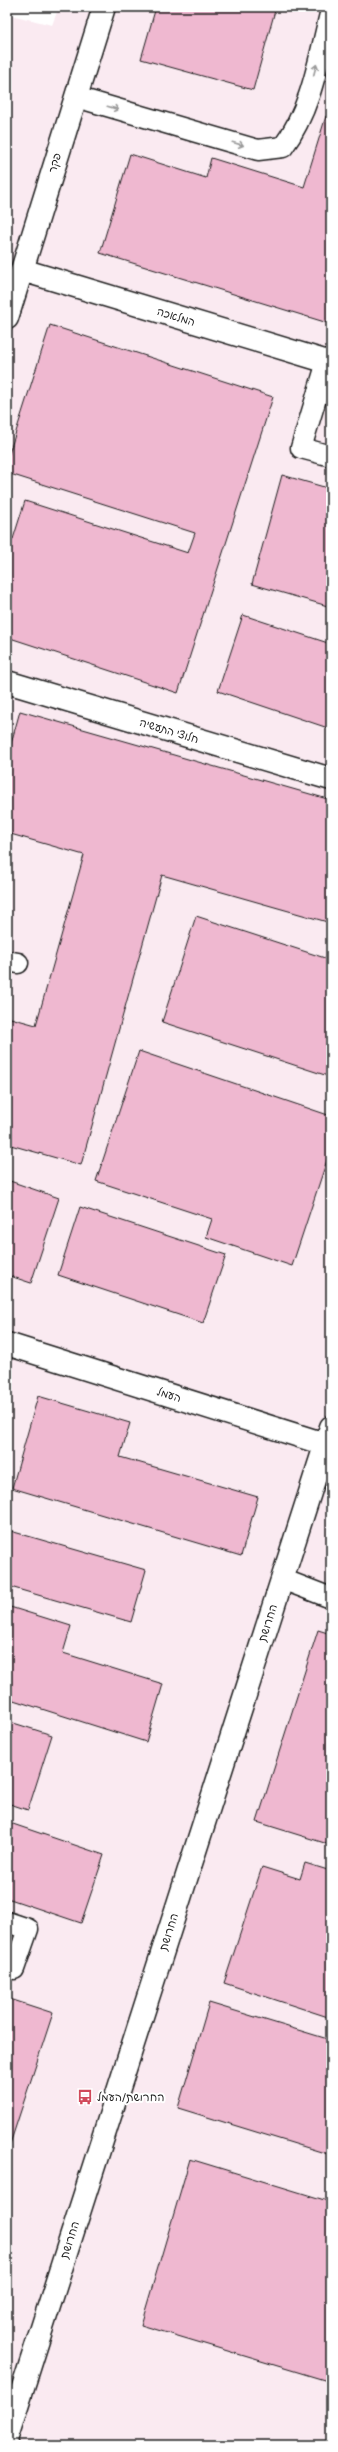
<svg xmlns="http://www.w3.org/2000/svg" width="338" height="2452" viewBox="0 0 338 2452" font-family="Pangolin,'Playpen Sans Hebrew',sans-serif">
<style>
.built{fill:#faeaf1}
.building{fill:#efb8d0;stroke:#1c1c1c}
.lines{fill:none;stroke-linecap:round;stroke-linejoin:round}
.service-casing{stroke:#1c1c1c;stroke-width:23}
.minor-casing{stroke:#1c1c1c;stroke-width:25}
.tertiary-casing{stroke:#1c1c1c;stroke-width:25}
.service{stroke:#fff;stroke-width:20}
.minor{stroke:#fff;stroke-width:22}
.tertiary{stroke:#fff;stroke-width:22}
.oneway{stroke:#999}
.labels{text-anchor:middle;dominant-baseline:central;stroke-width:4;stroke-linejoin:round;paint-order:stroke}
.street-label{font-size:11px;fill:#1c1c1c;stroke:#fff}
.poi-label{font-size:11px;fill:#1c1c1c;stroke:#fff;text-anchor:start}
</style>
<rect width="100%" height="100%" fill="#fff"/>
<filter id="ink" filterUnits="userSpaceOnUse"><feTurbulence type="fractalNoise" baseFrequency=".025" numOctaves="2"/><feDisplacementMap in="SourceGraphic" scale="8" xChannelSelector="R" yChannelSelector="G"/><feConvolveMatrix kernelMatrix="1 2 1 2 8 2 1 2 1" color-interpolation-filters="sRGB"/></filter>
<g filter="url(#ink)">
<path class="built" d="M59 7H331V2445H7V14L52 25Z"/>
<path class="building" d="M156 7H276L253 90 141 59Z
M326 116 331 117V324L100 253 130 154 206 178 211 158 304 187Z
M50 325 273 397 178 693 7 637V537L13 539 25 501 188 553 195 533 7 473V460Z
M282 475 331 489V607L252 584Z
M243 615 331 644V729L218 691Z
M20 711 331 800V923L162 875 81 1165 7 1144V1017L36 1025 84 855 7 833V758Z
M196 916 331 960V1077L162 1022Z
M139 1051 331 1116V1148L292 1266 206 1237 212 1219 96 1181Z
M7 1180 59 1198 31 1283 7 1275Z
M80 1207 226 1255 203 1323 58 1275Z
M38 1396 130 1423 120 1457 258 1497 241 1556 12 1488Z
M7 1530 146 1570 131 1622 7 1586Z
M7 1606 71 1626 63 1653 163 1684 146 1742 7 1698Z
M318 1630 331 1634V1845L257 1822Z
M7 1721 52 1735 28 1810 7 1803Z
M7 1822 104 1855 81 1923 7 1898Z
M305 1863 331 1871V2018L224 1983 262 1867 300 1879Z
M7 1998 53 2013 7 2153Z
M209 2003 331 2040V2155L178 2108Z
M190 2159 331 2202V2382L141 2325Z"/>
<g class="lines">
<defs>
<path id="service" d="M76 97 258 150 283 147C312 108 319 57 331 10
M327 362 301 448 331 456
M7 961 18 963
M282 1579 331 1598
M7 1922 28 1929 14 1969"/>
<path id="minor" d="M22 270 331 363
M7 318 104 7
M7 1344 331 1446
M7 2437 331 1427"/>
<path id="tertiary" d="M7 682 331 779"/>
</defs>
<use href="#service" class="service-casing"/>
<use href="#minor" class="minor-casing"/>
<use href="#tertiary" class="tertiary-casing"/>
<use href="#service" class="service"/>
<use href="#minor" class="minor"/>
<use href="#tertiary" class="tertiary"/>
</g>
<defs><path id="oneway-shaft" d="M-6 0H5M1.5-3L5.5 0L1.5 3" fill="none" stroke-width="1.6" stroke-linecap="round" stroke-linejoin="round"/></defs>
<g class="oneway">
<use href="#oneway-shaft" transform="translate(315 70) rotate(-75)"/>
<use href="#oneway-shaft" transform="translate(113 108) rotate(16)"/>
<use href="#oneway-shaft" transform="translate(238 144) rotate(16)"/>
</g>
</g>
<defs>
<symbol id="bus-bare" viewBox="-9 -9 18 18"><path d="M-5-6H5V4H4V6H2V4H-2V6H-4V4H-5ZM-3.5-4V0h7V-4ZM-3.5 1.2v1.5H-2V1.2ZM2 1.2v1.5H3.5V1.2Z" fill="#d1495b" stroke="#fff" stroke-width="2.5" paint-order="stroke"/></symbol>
</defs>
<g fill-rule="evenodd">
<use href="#bus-bare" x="74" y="2086" width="22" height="22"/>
</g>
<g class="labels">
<g class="street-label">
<text transform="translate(55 163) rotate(-73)">פקר</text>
<text transform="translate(176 317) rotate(17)">המלאכה</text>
<text transform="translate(169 731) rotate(17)">חלוצי התעשיה</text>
<text transform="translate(169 1395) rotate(17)">העמל</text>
<text transform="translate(268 1623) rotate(-72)">החרושת</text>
<text transform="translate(169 1932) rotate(-72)">החרושת</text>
<text transform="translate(70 2240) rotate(-72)">החרושת</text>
</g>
<g class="poi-label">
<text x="97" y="2097">החרושת/העמל</text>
</g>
</g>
<rect width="338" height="2452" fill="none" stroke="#fff" stroke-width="24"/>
<rect x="12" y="12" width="314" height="2428" fill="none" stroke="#1c1c1c" stroke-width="1.5" filter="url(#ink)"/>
</svg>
